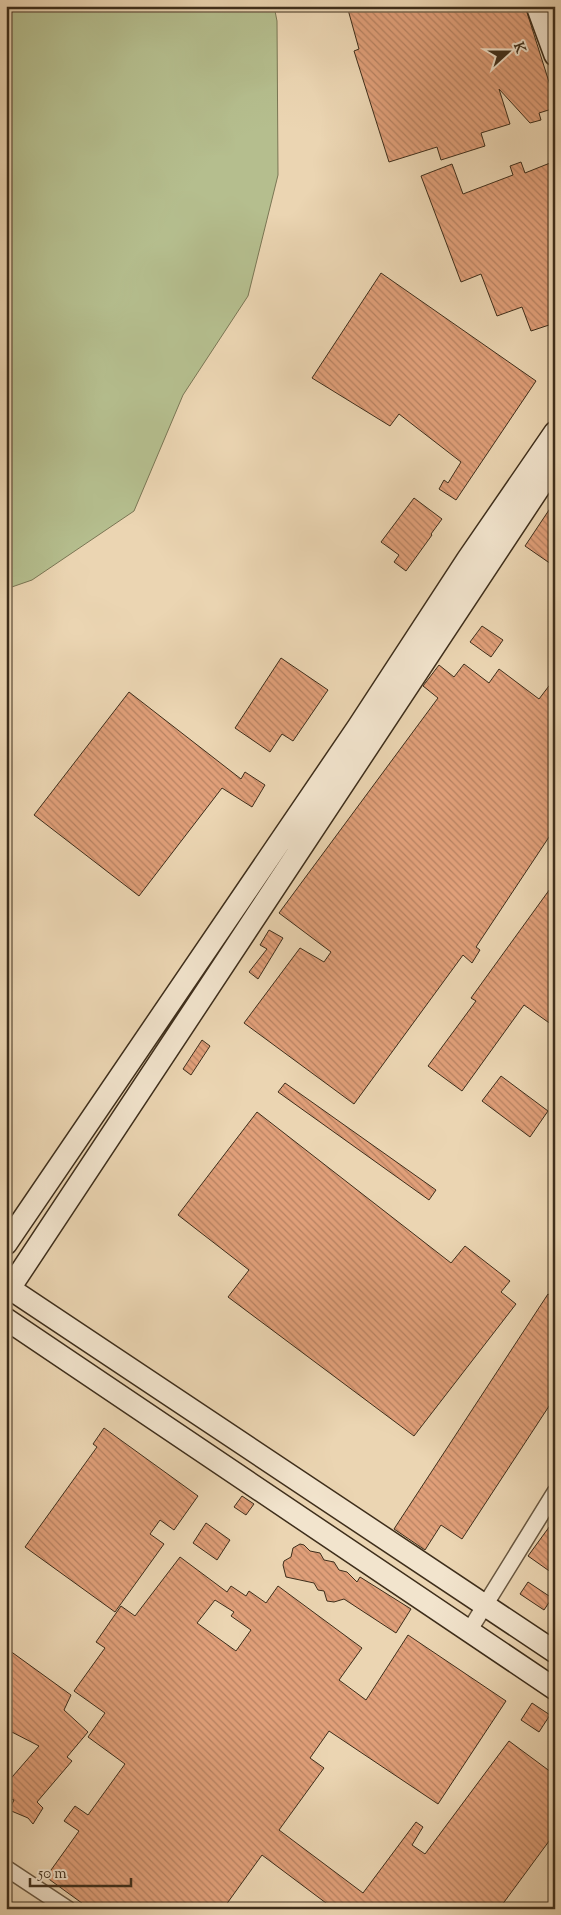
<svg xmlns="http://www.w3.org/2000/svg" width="561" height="1915" viewBox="0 0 561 1915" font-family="'Sorts Mill Goudy',serif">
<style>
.green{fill:#b5be8e;stroke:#7a7654}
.building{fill:url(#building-back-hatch);stroke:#3e2e1b;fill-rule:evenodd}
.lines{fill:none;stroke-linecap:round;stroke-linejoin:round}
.street-casing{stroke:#695841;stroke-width:18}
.secondary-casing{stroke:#3e2e1b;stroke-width:24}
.street{stroke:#f2e4cd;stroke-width:15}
.secondary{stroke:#f2e4cd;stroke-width:21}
</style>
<defs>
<pattern id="building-back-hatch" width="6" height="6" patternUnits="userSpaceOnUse" patternTransform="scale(1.25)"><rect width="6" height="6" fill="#e09f79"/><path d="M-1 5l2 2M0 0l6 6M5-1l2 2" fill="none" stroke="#b78262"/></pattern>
</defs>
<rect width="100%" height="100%" fill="#ebd5b2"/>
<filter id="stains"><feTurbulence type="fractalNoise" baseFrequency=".004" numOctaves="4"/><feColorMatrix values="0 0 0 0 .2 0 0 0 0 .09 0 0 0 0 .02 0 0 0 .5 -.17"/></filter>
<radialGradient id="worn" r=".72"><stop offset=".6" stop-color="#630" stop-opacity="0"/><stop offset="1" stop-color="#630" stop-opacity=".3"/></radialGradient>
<path class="green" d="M6 6H274L277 21 278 175 248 296 183 395 134 511 32 580 6 589Z"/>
<path class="building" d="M347 6H525L555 101V108L539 113 541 120 530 123 499 89 510 124 481 133 485 146 441 160 437 147 389 162 354 51 359 49Z
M555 161V323L531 331 522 307 497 316 481 274 461 282 421 176 452 164 463 194 513 175 510 166 521 162 525 173Z
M381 273 536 381 456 500 439 489 444 480 448 483 461 462 399 414 390 426 312 378Z
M414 498 442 519 431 534 432 535 406 571 394 562 399 555 381 542Z
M555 501V557L551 564 525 546Z
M482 626 503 640 491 657 470 642Z
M281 658 328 690 293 741 282 734 270 752 235 728Z
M464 664 489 683 499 669 539 699 555 678V828L476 947 480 950 472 963 463 955 354 1104 244 1023 300 948 324 962 331 952 279 913 438 698 423 686 439 665 454 677Z
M129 692 241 779 245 772 265 785 252 807 222 788 139 896 34 815Z
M555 882V1027L524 1005 462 1091 428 1066 476 1001 471 998Z
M269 930 283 938 258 979 249 972 267 949 260 945Z
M202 1040 210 1046 191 1075 183 1069Z
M501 1076 548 1111 530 1137 482 1101Z
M285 1083 436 1190 429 1200 278 1092Z
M257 1112 451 1263 465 1246 510 1281 501 1292 516 1304 414 1436 228 1297 249 1270 178 1215Z
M548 1294 555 1299V1397L462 1539 441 1525 425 1550 394 1529Z
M104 1428 198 1496 174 1530 160 1520 150 1534 164 1544 115 1612 25 1547 97 1447 93 1444Z
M242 1496 254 1504 246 1515 234 1507Z
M555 1519V1575L528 1556Z
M206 1523 230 1540 217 1560 193 1543Z
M300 1544 304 1545 310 1551 320 1553 324 1560 334 1562 339 1570 347 1572 357 1582 360 1577 411 1609 396 1633 344 1599 334 1602 327 1601 324 1591 318 1590 314 1583 286 1577 283 1565 284 1561 291 1557 293 1548Z
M180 1557 227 1592 231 1586 246 1596 249 1591 266 1603 278 1586 362 1648 339 1680 366 1700 408 1635 506 1701 438 1804 329 1731 310 1758 324 1768 279 1830 363 1893 416 1822 423 1827 412 1845 425 1854 509 1741 555 1775V1833L499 1909H334L262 1855 223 1909H90L46 1877 79 1831 64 1821 75 1806 88 1815 125 1764 88 1737 105 1713 74 1691 105 1648 96 1642 121 1606 135 1616ZM215 1600 234 1612 231 1616 251 1630 236 1651 197 1623Z
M528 1582 552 1598 544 1610 520 1594Z
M6 1648 71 1695 64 1710 88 1732 67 1757 72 1761 37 1802 43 1808 33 1824 28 1818 9 1810 14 1800 6 1797V1784L39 1746 6 1729Z
M532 1703 550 1715 539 1732 521 1720Z"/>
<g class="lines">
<defs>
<path id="street" d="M469 1631 555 1492
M6 1868 68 1909"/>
<path id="secondary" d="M537 6 555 55
M6 1244 358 727 467 560 555 432
M6 1286 555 1652
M6 1294 555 464
M6 1319 555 1689"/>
</defs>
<use href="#street" class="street-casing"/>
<use href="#secondary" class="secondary-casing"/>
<use href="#street" class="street"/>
<use href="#secondary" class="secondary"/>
</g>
<rect width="561" height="1915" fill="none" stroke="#ebd5b2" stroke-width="25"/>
<rect x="8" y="8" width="546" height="1900" fill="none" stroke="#3e2e1b" stroke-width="2.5"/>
<rect x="12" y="12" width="536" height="1890" fill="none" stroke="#3e2e1b"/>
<g transform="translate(508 52) rotate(69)" stroke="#f2e4cd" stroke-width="4" paint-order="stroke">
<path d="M0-4L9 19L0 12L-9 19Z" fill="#3e2e1b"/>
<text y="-8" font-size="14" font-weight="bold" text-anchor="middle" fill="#3e2e1b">K</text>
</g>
<path d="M30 1878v8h101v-8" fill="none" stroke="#3e2e1b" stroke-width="2.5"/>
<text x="38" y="1878" font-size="15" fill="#3e2e1b" stroke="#f2e4cd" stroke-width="4" paint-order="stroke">50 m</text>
<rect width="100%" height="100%" filter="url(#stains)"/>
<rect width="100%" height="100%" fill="url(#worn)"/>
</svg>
